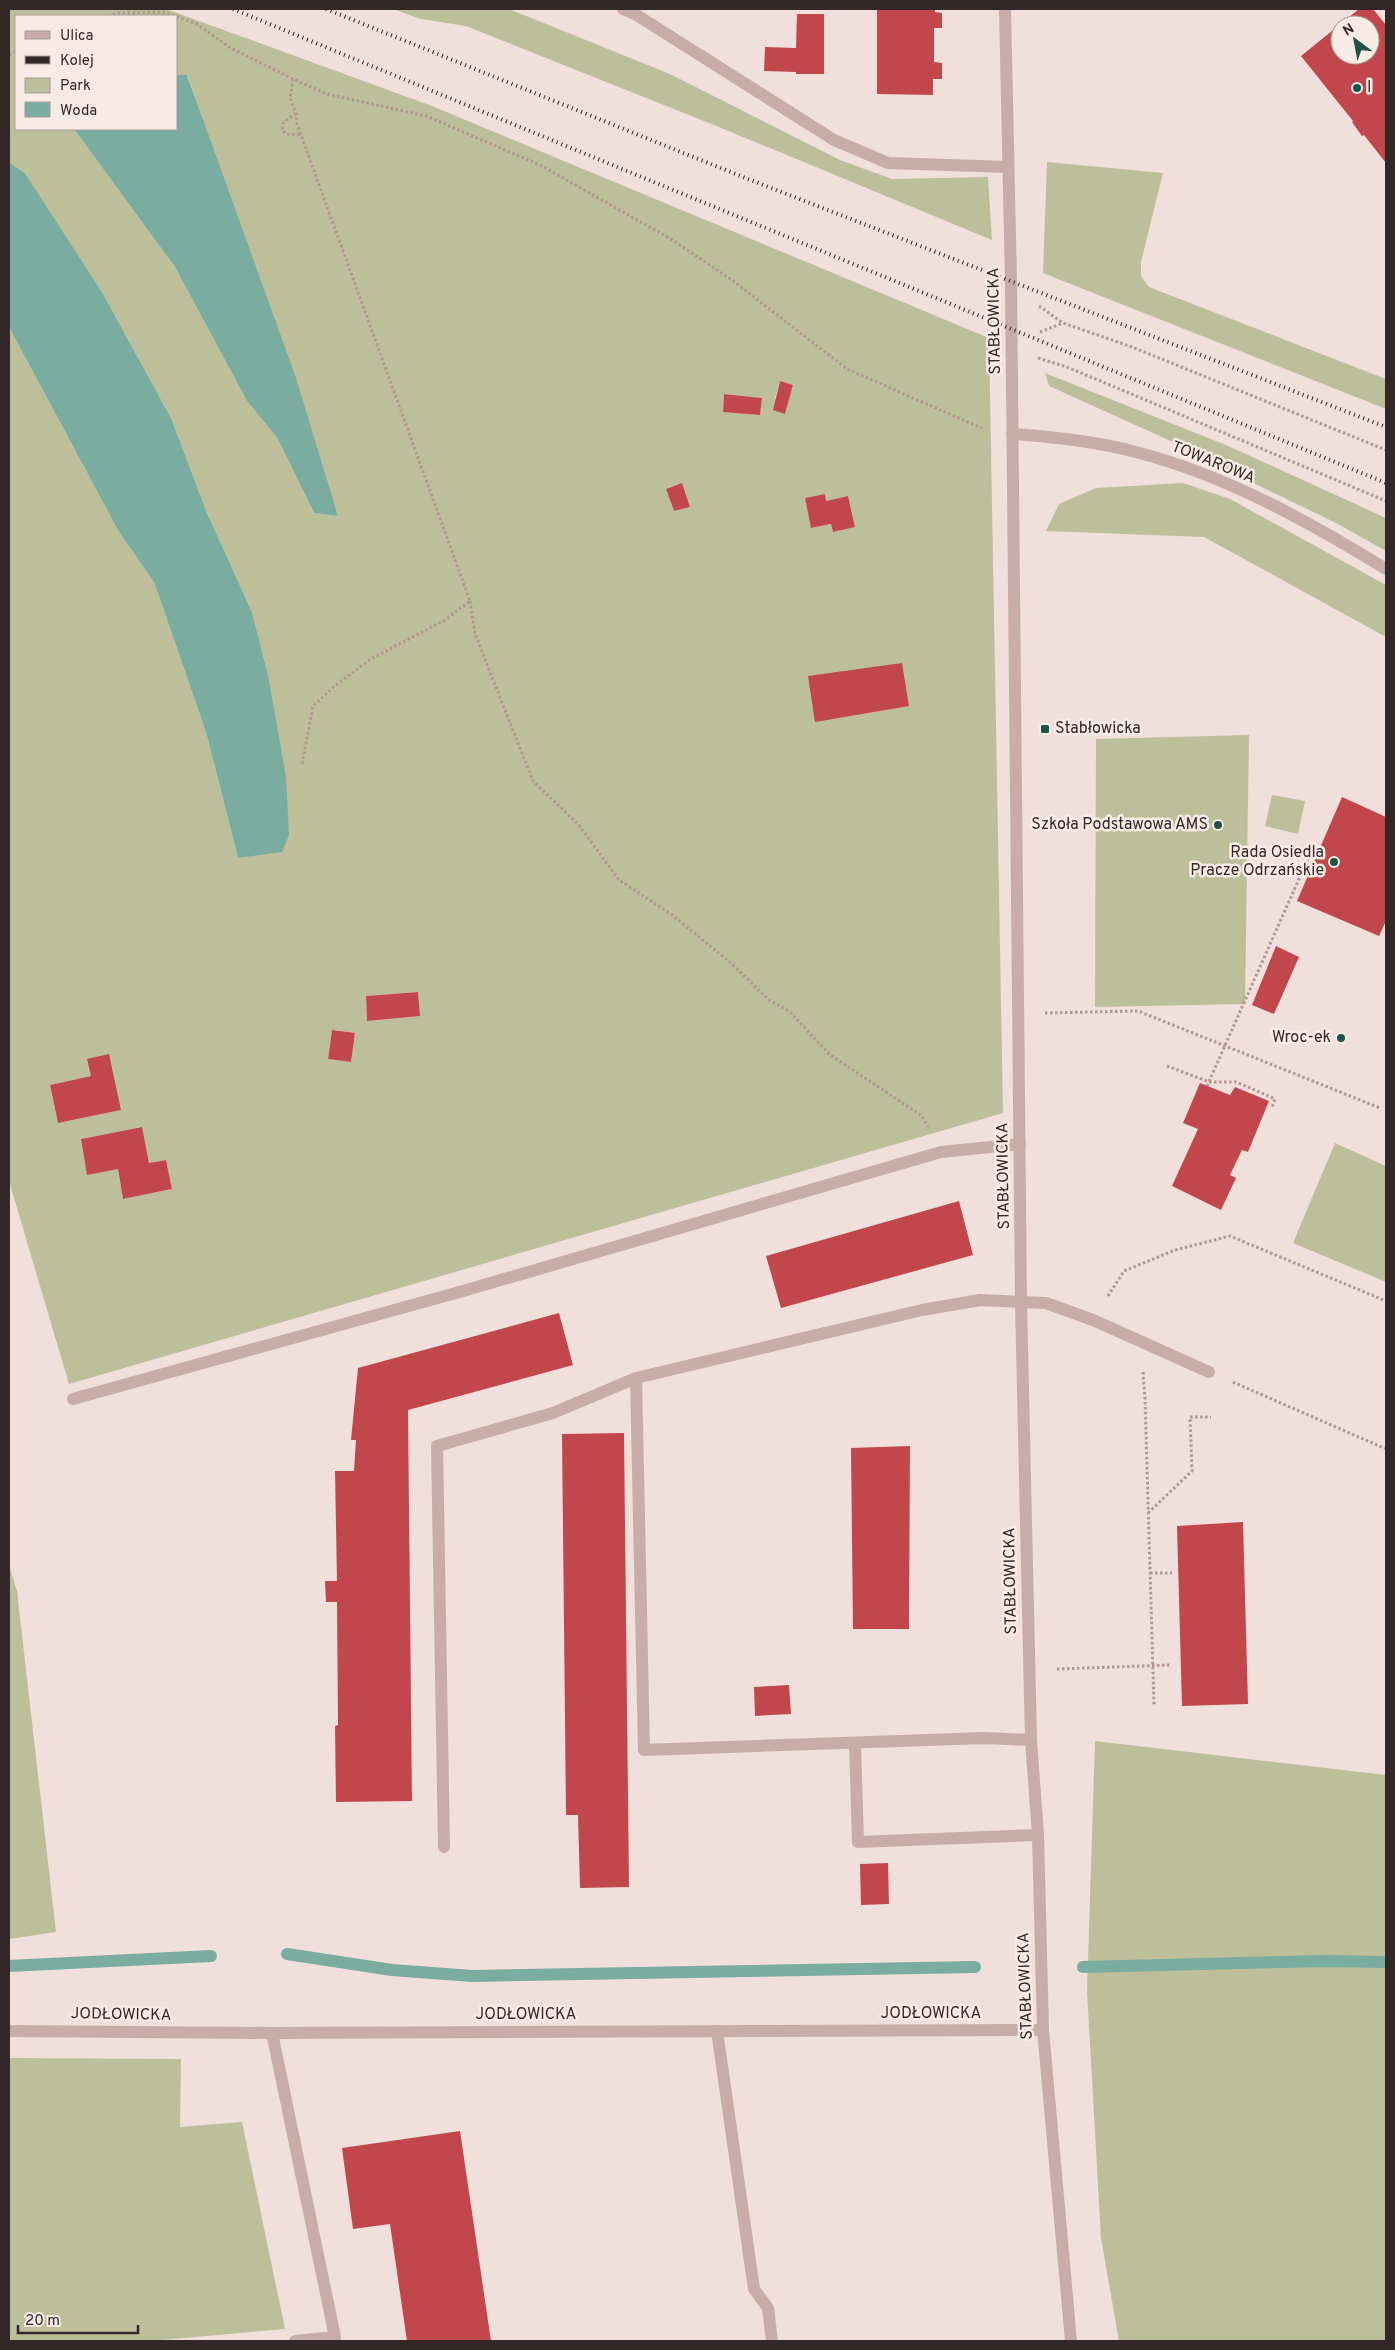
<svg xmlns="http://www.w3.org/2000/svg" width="1395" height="2350" viewBox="0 0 1395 2350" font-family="Overpass,sans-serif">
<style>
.green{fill:#bdbf9b;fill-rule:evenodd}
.water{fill:#7aaca0}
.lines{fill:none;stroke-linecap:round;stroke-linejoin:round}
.stream{stroke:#7aaca0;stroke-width:12}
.building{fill:#c1474d;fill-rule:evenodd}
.path{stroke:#b39691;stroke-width:3;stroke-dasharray:2.5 2.5;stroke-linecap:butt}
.service{stroke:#c8aca7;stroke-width:12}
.minor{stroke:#c8aca7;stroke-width:12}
.tertiary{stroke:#c8aca7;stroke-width:12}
.rail{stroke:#342727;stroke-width:4;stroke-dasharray:1 4;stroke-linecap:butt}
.poi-dot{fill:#1e5448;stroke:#f8ebe6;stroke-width:2}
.labels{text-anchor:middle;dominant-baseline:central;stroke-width:5;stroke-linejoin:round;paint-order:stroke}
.poi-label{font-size:16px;fill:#342727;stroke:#f8ebe6;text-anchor:end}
.street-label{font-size:16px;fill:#342727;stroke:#f8ebe6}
</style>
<rect width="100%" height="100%" fill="#f0dfda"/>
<path class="green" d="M9 9H166L432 106 989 338 1003 1113 69 1384 9 1181V327L119 532 154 582 206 732 238 858 268 675 252 612 207 513 171 418 102 292 25 173 9 162ZM16 16H176V75L188 76 338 516 314 513 278 439 247 401 175 267 74 129H16ZM780 381 793 385 785 414 775 398ZM724 394 762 398 760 414 723 412ZM682 483 690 507 674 511 666 489ZM825 494 826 501 848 496 855 527 833 532 831 524 812 528 805 498ZM418 992 420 1016 367 1021 366 996ZM332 1030 355 1033 351 1062 328 1059ZM88 1059 121 1110 58 1123 50 1085 91 1076ZM141 1127 149 1163 166 1160 172 1189 123 1199 118 1169 87 1174 81 1139Z
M393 9H509L670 74 840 160 892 179 988 177 992 240 719 127 466 26 421 19Z
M1047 162 1163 173 1141 262V276L1149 287 1386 379V409L1043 273Z
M1045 373 1226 445 1386 518V551L1338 524 1237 475 1204 456 1049 386Z
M1183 483 1230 499 1386 585V637L1204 537 1046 531 1059 504 1096 488Z
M1249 735 1245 1004 1095 1007 1096 739Z
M1272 795 1305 801 1298 834 1265 826Z
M1335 1143 1386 1166V1282L1293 1243Z
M9 1565 17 1591 56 1932 9 1939Z
M1095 1741 1386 1775V2341H1119L1101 2238 1087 1991Z
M9 2058 181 2059 180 2127 242 2122 285 2329 151 2341H9Z"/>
<path class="water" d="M176 75H187L296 378 338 516 314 513 278 439 247 401 175 267 74 129H176Z
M9 162 25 173 102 292 171 418 207 513 252 612 268 675 286 777 289 835 282 852 238 858 206 732 154 582 119 532 9 327Z"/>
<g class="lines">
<path class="stream" d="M287 1954 392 1970 472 1976 975 1967
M9 1966 211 1956
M1083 1967 1324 1961 1386 1962"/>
</g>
<path class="building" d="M877 9H935V12L942 13V28H934V62L942 63V79H933V95L877 94Z
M1359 9H1373L1386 25V163L1364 135 1362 136 1352 122 1353 121 1301 56ZM1340 25H1370V55H1340Z
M797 14H824V74H796V72L764 71 765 47 796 48Z
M780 381 793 385 785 414 773 410Z
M724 394 762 398 760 415 723 412Z
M682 483 690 507 674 511 666 489Z
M825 494 826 501 848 496 855 527 833 532 831 524 811 528 805 498Z
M902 663 909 706 815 722 808 676Z
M1342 797 1386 817V921L1379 936 1297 901Z
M1276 946 1299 957 1274 1014 1252 1005Z
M418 992 420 1016 367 1021 366 996Z
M332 1030 355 1033 351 1062 328 1059Z
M109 1054 121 1110 58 1123 50 1085 91 1076 87 1059Z
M1200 1083 1230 1095 1235 1087 1269 1101 1248 1152 1242 1150 1230 1175 1236 1178 1221 1210 1172 1186 1198 1129 1183 1123Z
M142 1127 149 1163 166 1160 172 1189 123 1199 118 1169 87 1175 81 1139Z
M959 1201 973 1255 781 1308 766 1256Z
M559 1313 573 1365 408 1410 412 1801 336 1802 335 1726 338 1725 337 1602H326L325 1581H337L335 1471H354L356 1440H351L358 1368Z
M624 1433 629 1887 580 1888 578 1815H566L562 1434Z
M910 1446 909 1629H853L851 1448Z
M1243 1522 1248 1704 1182 1706 1177 1526Z
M789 1685 791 1714 755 1716 754 1687Z
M888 1863 889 1904 861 1905 860 1864Z
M460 2131 491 2341H407L390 2224 353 2229 342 2148Z"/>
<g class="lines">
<path class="path" d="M108 16 119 13 164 12 197 24 229 47 293 79 327 94 426 116 540 165 671 239 732 280 847 369 984 429
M9 55 16 51
M293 79 290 98 296 113 297 124 470 601 445 620 371 659 336 685 313 706 302 765
M296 113 283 123 282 129 286 134 301 135
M1039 306 1063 323 1132 347 1386 450
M1040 332 1063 323
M1038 358 1067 367 1386 501
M470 601 475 634 533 781 578 824 619 880 672 915 731 963 769 1000 789 1011 829 1054 922 1116 928 1127
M1045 1013 1138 1011 1380 1108
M1167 1066 1209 1082H1236L1275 1099 1272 1108
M1207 1086 1311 852 1317 854
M1108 1296 1124 1271 1175 1250 1230 1236 1386 1301
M1143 1372 1145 1398 1154 1706
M1233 1382 1386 1449
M1148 1513 1192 1471 1190 1417H1211
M1150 1573H1172
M1057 1669 1170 1665"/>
<path class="service" d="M623 9 635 14 834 140 888 163 1008 167
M73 1399 463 1291 941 1152 1020 1144
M1031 1740 985 1738 644 1750 636 1378 922 1310 980 1300 1046 1303 1093 1320 1209 1372
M855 1743 858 1842 1038 1835
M444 1847 437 1446 553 1413 636 1378
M717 2031 754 2289 768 2308 772 2341
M272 2033 335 2337 295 2341"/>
<path class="minor" d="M1012 434C1053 437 1095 441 1136 452 1225 475 1308 521 1386 569
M9 2031 272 2033 1043 2030"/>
<path class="tertiary" d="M1005 9 1011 282 1021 1303 1031 1740 1038 1835 1043 2030 1071 2341"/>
<path class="rail" d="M233 9 1386 483
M326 9 748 179 1386 427"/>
</g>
<g class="poi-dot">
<circle cx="1357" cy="88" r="5"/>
<rect x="1040" y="724" width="10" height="10" rx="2.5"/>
<circle cx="1218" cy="825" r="5"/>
<circle cx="1334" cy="862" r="5"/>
<circle cx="1341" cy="1038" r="5"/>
</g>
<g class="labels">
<g class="poi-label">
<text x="1367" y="88" text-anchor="start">I</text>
<text x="1055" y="729" text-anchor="start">Stabłowicka</text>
<text x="1208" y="825">Szkoła Podstawowa AMS</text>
<text x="1324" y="853">Rada Osiedla<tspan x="1324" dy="18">Pracze Odrzańskie</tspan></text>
<text x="1331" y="1038">Wroc-ek</text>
</g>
<g class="street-label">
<text transform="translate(995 321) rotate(-91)">STABŁOWICKA</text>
<text transform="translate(1213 463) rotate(22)">TOWAROWA</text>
<text transform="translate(1004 1176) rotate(-91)">STABŁOWICKA</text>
<text transform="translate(1011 1581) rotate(-91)">STABŁOWICKA</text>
<text transform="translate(1026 1986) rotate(-92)">STABŁOWICKA</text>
<text x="931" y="2014">JODŁOWICKA</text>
<text transform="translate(121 2015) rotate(1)">JODŁOWICKA</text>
<text x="526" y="2015">JODŁOWICKA</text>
</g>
</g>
<rect width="1395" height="2350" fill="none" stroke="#342727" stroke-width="20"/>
<rect x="15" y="15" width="162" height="115" fill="#f8ebe6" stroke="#aa9d9a"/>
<rect x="25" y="31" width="25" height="8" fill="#c8aca7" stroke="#aa9d9a"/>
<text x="60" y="40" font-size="15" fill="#342727">Ulica</text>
<rect x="25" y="56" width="25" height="8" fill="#342727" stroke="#aa9d9a"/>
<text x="60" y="65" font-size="15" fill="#342727">Kolej</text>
<rect x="25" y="78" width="25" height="15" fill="#bdbf9b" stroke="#aa9d9a"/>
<text x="60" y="90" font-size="15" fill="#342727">Park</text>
<rect x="25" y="102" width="25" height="15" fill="#7aaca0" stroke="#aa9d9a"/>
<text x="60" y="115" font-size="15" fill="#342727">Woda</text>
<g transform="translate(1355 40) rotate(328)"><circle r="24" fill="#f8ebe6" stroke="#aa9d9a"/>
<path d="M0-4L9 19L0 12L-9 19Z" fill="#1e5448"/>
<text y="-8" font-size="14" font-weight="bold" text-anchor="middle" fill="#342727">N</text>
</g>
<path d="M18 2325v8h120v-8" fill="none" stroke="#342727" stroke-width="2.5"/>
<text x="25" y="2325" font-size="15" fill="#342727" stroke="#f8ebe6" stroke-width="4" paint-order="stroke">20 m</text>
</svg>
